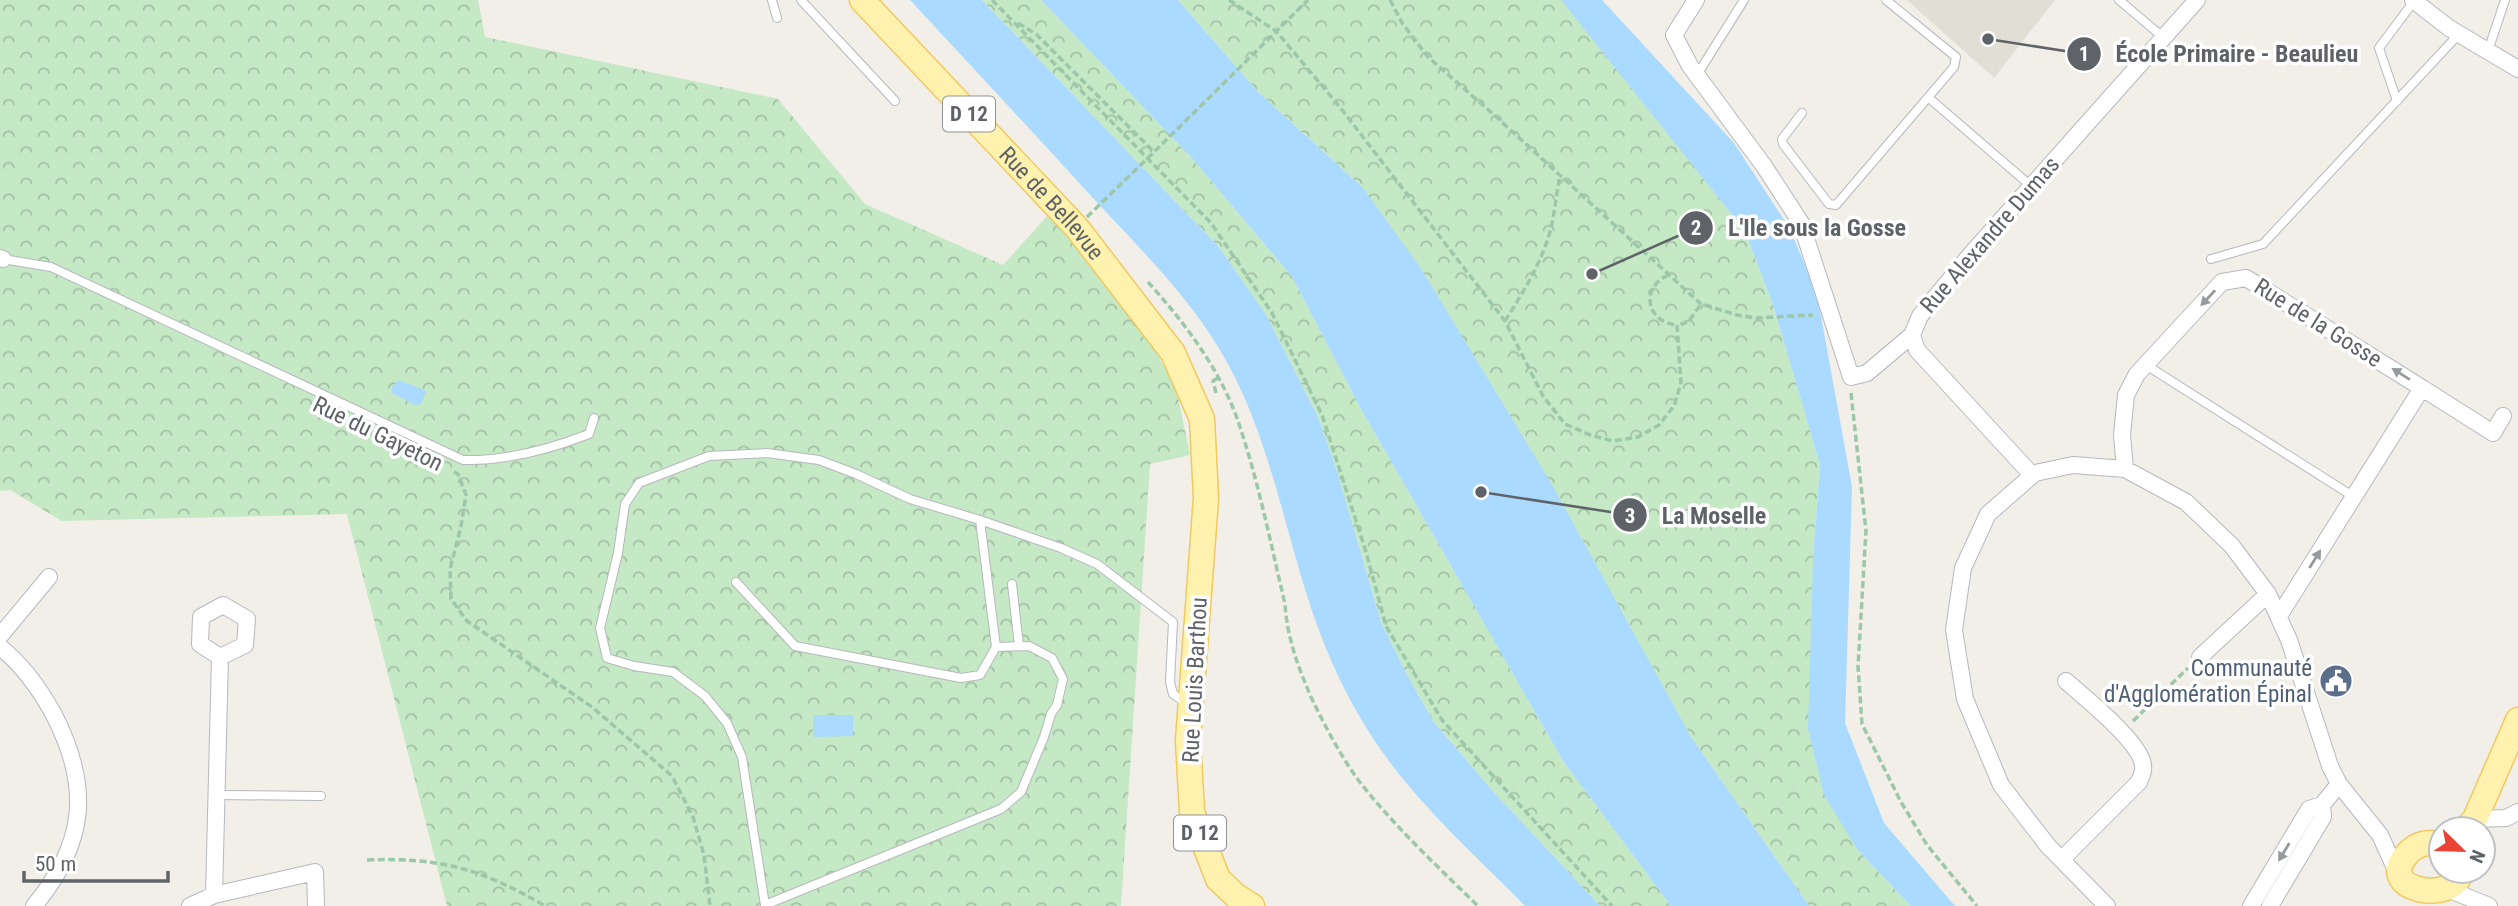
<svg xmlns="http://www.w3.org/2000/svg" width="2518" height="906" viewBox="0 0 2518 906" font-family="'Roboto Condensed',sans-serif">
<style>
.education{fill:#e1ded6}
.forest{fill:url(#forest-crowns)}
.water{fill:#aadaff}
.lines{fill:none;stroke-linecap:round;stroke-linejoin:round}
.service-casing{stroke:#b5b8bc;stroke-width:10}
.minor-casing{stroke:#b5b8bc;stroke-width:18}
.primary-casing{stroke:#f2c960;stroke-width:27}
.path{stroke:#9cc7a9;stroke-width:3.5;stroke-dasharray:7 3.5;stroke-linecap:butt}
.service{stroke:#fff;stroke-width:8}
.minor{stroke:#fff;stroke-width:16}
.primary{stroke:#fff2af;stroke-width:24}
.path-bridge{stroke:#9cc7a9;stroke-width:3.5;stroke-dasharray:7 3.5;stroke-linecap:butt}
.oneway{fill:#979a9d}
.labels{text-anchor:middle;dominant-baseline:central;stroke-width:7;stroke-linejoin:round;paint-order:stroke}
.shield{fill:#fff;stroke:#8f9295;stroke-width:2}
.shield-label{font-size:21px;font-weight:bold;fill:#5f6368}
.street-label{font-size:23px;fill:#5f6368;stroke:#fff}
.service-label{font-size:23px;fill:#4e5e75;stroke:#fff;text-anchor:end}
.leader{fill:none;stroke:#5f6368;stroke-width:2.5}
.callout-dot{fill:#5f6368;stroke:#fff;stroke-width:2.5}
.mark-label{font-size:21px;text-anchor:middle;font-weight:bold;fill:#fff}
.callout-label{font-size:24px;text-anchor:middle;font-weight:bold;fill:#5f6368;stroke:#fff;stroke-width:7;stroke-linejoin:round;paint-order:stroke}
</style>
<defs>
<pattern id="forest-crowns" width="20" height="18" patternUnits="userSpaceOnUse" patternTransform="scale(1.75)"><rect width="20" height="18" fill="#c5e8c5"/><path d="M2 6a3 3 0 1 1 6 0M12 15a3 3 0 1 1 6 0" fill="none" stroke="#a3c0a4"/></pattern>
</defs>
<rect width="100%" height="100%" fill="#f1efe8"/>
<path class="education" d="M1907 0H2055L1994 78Z"/>
<path class="forest" d="M0 0H478L485 37 778 99 865 204 1003 265 1050 213 1142 329 1176 387 1190 455 1150 464 1121 906H447L347 514 62 521 10 490 0 491Z
M982 0H1041L1191 157 1292 277 1361 409 1563 761 1671 906H1600L1490 788 1433 721 1405 671 1381 622 1336 468 1318 417 1265 313 1218 246Z
M1178 0H1561L1569 7 1745 231 1774 308 1820 465 1813 560 1857 849 1911 906H1809L1691 737 1363 188 1258 92Z"/>
<path class="water" d="M910 0H982L1218 246 1265 313 1318 417 1336 468 1381 622 1405 671 1433 721 1490 788 1600 906H1525C1486 866 1444 828 1408 785 1378 750 1353 709 1334 667 1290 571 1279 458 1229 366 1195 302 1141 250 1092 197 1032 131 971 66 910 0Z
M1041 0H1178L1258 92 1363 188 1420 267 1551 483 1691 737 1809 906H1671L1563 761 1361 409 1292 277 1191 157Z
M1561 0H1602L1734 143 1790 229 1817 294 1852 487 1845 723 1884 823 1955 906H1911L1857 849 1824 795 1808 729 1813 560 1820 465 1774 308 1745 231Z
M399 380 426 391 421 404 415 405 392 393V387Z
M813 715H853V736L813 737Z"/>
<g class="lines">
<defs>
<path id="service" d="M772 0 777 18
M801 0 895 101
M2119 0 2164 38
M2488 51 2505 0
M1697 75 1744 0
M1929 98 2031 186
M2397 101 2379 48 2414 1
M1802 113 1782 139 1783 144 1829 204 1836 205 1954 67 1956 57 1886 0
M3 259 51 267 463 460C507 461 548 450 589 434L594 418
M2211 259 2263 244 2459 34
M2146 365 2354 497
M767 453 819 460 856 474 910 499 980 520 996 647 1029 646 1052 658 1063 679 1057 705 1051 714 1044 737 1021 792 1001 809 765 905 742 757 727 723 705 696 673 672 634 666 607 658 600 628 618 553 625 504 639 483 709 456Z
M980 520 1061 548 1097 564 1173 622 1170 682 1173 694 1186 703
M736 582 795 646 961 678 980 675 996 647
M1012 584 1019 646
M217 795 321 796"/>
<path id="minor" d="M1696 0 1674 35 1690 66 1764 166 1801 223 1851 377 1867 373 1912 335
M2413 0 2449 28 2518 69
M0 258 3 259
M2422 388 2493 433 2503 416
M2125 469 2122 435 2126 395 2137 374 2222 282 2246 278 2422 388 2279 616
M2032 475 1917 350 1912 335 1920 316 1971 254 2197 0
M0 636 49 577
M0 647C23 665 39 688 53 713 91 786 87 842 34 906
M2200 657 2268 594
M2475 819 2506 818 2518 812
M2062 859 2139 782C2142 775 2145 769 2142 761 2136 739 2084 697 2066 681
M2455 892 2489 906
M214 895 220 657 245 645 247 619 223 605 201 617 200 644 220 657
M190 906 214 895 315 872 316 906
M2107 906 2048 846 2001 785 1965 699 1954 630 1963 568 1988 514 2035 473 2073 465 2125 469 2186 502 2232 546 2268 594 2289 640 2330 766 2339 784 2380 835 2399 877
M2251 906 2309 809 2322 805 2339 784
M2270 906 2323 817 2322 805"/>
<g id="primary">
<path id="s1" d="M862 0 1077 228 1173 353 1202 419 1206 498 1188 741 1192 812 1218 879 1236 896 1252 906"/>
<path d="M2466 829 2475 819 2518 720"/>
<path d="M2441 845C2430 841 2419 843 2410 851 2369 891 2457 906 2461 871"/>
</g>
</defs>
<use href="#service" class="service-casing"/>
<use href="#minor" class="minor-casing"/>
<use href="#primary" class="primary-casing"/>
<path class="path" d="M992 0 1211 223 1272 313 1322 415 1366 552 1386 626 1442 720 1612 906
M1229 0 1276 31 1339 106 1505 321 1543 396 1565 424 1590 435 1613 441 1638 437 1659 425 1674 406 1681 383 1677 325 1688 322 1701 304
M1390 0 1402 23 1428 57 1493 114 1701 304 1737 315 1756 318 1813 315
M1018 23 1036 34 1154 152 1308 0
M1668 275C1640 288 1646 322 1677 325
M1148 282C1185 323 1223 373 1240 427 1259 484 1271 545 1285 604 1287 637 1298 667 1311 697 1325 726 1340 755 1359 781 1394 826 1437 866 1478 906
M1505 321C1524 291 1544 259 1552 224 1555 208 1557 191 1560 175
M1216 393 1213 381 1218 378
M1851 393 1866 531 1858 666 1862 724 1901 802 1927 845 1977 906
M454 472 458 474 466 495 461 526 450 569 451 599 467 621 592 707 672 776 693 817 704 855 710 906
M2133 721 2188 668
M367 860C440 857 482 869 545 906"/>
<use href="#service" class="service"/>
<use href="#minor" class="minor"/>
<use href="#primary" class="primary"/>
<path class="path-bridge" d="M1087 217 1154 152"/>
</g>
<defs><path id="oneway-solid" d="M-6-.8H1V-3.2L6.5 0L1 3.2V.8H-6Z" transform="scale(1.75)"/></defs>
<g class="oneway">
<use href="#oneway-solid" transform="translate(2208 298) rotate(133)"/>
<use href="#oneway-solid" transform="translate(2401 374) rotate(-148)"/>
<use href="#oneway-solid" transform="translate(2315 559) rotate(-58)"/>
<use href="#oneway-solid" transform="translate(2284 852) rotate(121)"/>
</g>
<defs>
<symbol id="civic-disc" viewBox="-11 -11 22 22"><circle r="9.5" fill="#5c6f8a" stroke="#fff"/><path d="M-.6-6.5H3V-4.5H.6V-3L4-1V1h2V6H-6V1h2V-1L-.6-3ZM-1.2 2.5V6h2.4V2.5Z" fill="#fff"/></symbol>
</defs>
<g fill-rule="evenodd">
<use href="#civic-disc" x="2317" y="662" width="38" height="38"/>
</g>
<g class="labels">
<g class="shield">
<rect x="943" y="96.5" width="52" height="35" rx="5"/>
<rect x="1174" y="815.5" width="52" height="35" rx="5"/>
</g>
<g class="shield-label">
<text x="969" y="114">D 12</text>
<text x="1200" y="833">D 12</text>
</g>
<g class="street-label">
<text stroke="none"><textPath href="#s1" startOffset="278">Rue de Bellevue</textPath></text>
<text transform="translate(1990 235) rotate(-49)">Rue Alexandre Dumas</text>
<text transform="translate(2318 323) rotate(32)">Rue de la Gosse</text>
<text transform="translate(378 434) rotate(26)">Rue du Gayeton</text>
<text transform="translate(1195 680) rotate(-87)">Rue Louis Barthou</text>
</g>
<g class="service-label">
<text x="2312" y="668">Communauté<tspan x="2312" dy="26">d'Agglomération Épinal</tspan></text>
</g>
</g>
<path class="leader" d="M1988 39L2084 54M1592 274L1696 228M1481 492L1630 515"/>
<g class="callout-dot">
<circle cx="1988" cy="39" r="7"/>
<circle cx="1592" cy="274" r="7"/>
<circle cx="1481" cy="492" r="7"/>
<circle cx="2084" cy="54" r="18"/>
<circle cx="1696" cy="228" r="18"/>
<circle cx="1630" cy="515" r="18"/>
</g>
<g class="mark-label">
<text x="2084" y="61">1</text>
<text x="1696" y="235">2</text>
<text x="1630" y="523">3</text>
</g>
<g class="callout-label">
<text x="2237" y="62">École Primaire - Beaulieu</text>
<text x="1817" y="236">L'Ile sous la Gosse</text>
<text x="1714" y="524">La Moselle</text>
</g>
<g transform="translate(2462 850) rotate(113)"><circle r="33" fill="#ffffff" stroke="#bfc1c3" stroke-width="2"/>
<path d="M0-5L12 26L0 18L-12 26Z" fill="#ea4335"/>
<text y="-10" font-size="19" font-weight="bold" text-anchor="middle" fill="#5f6368">N</text>
</g>
<path d="M24 871v10h144v-10" fill="none" stroke="#5f6368" stroke-width="3.5"/>
<text x="35" y="871" font-size="21" fill="#5f6368" stroke="#ffffff" stroke-width="5" paint-order="stroke">50 m</text>
</svg>
